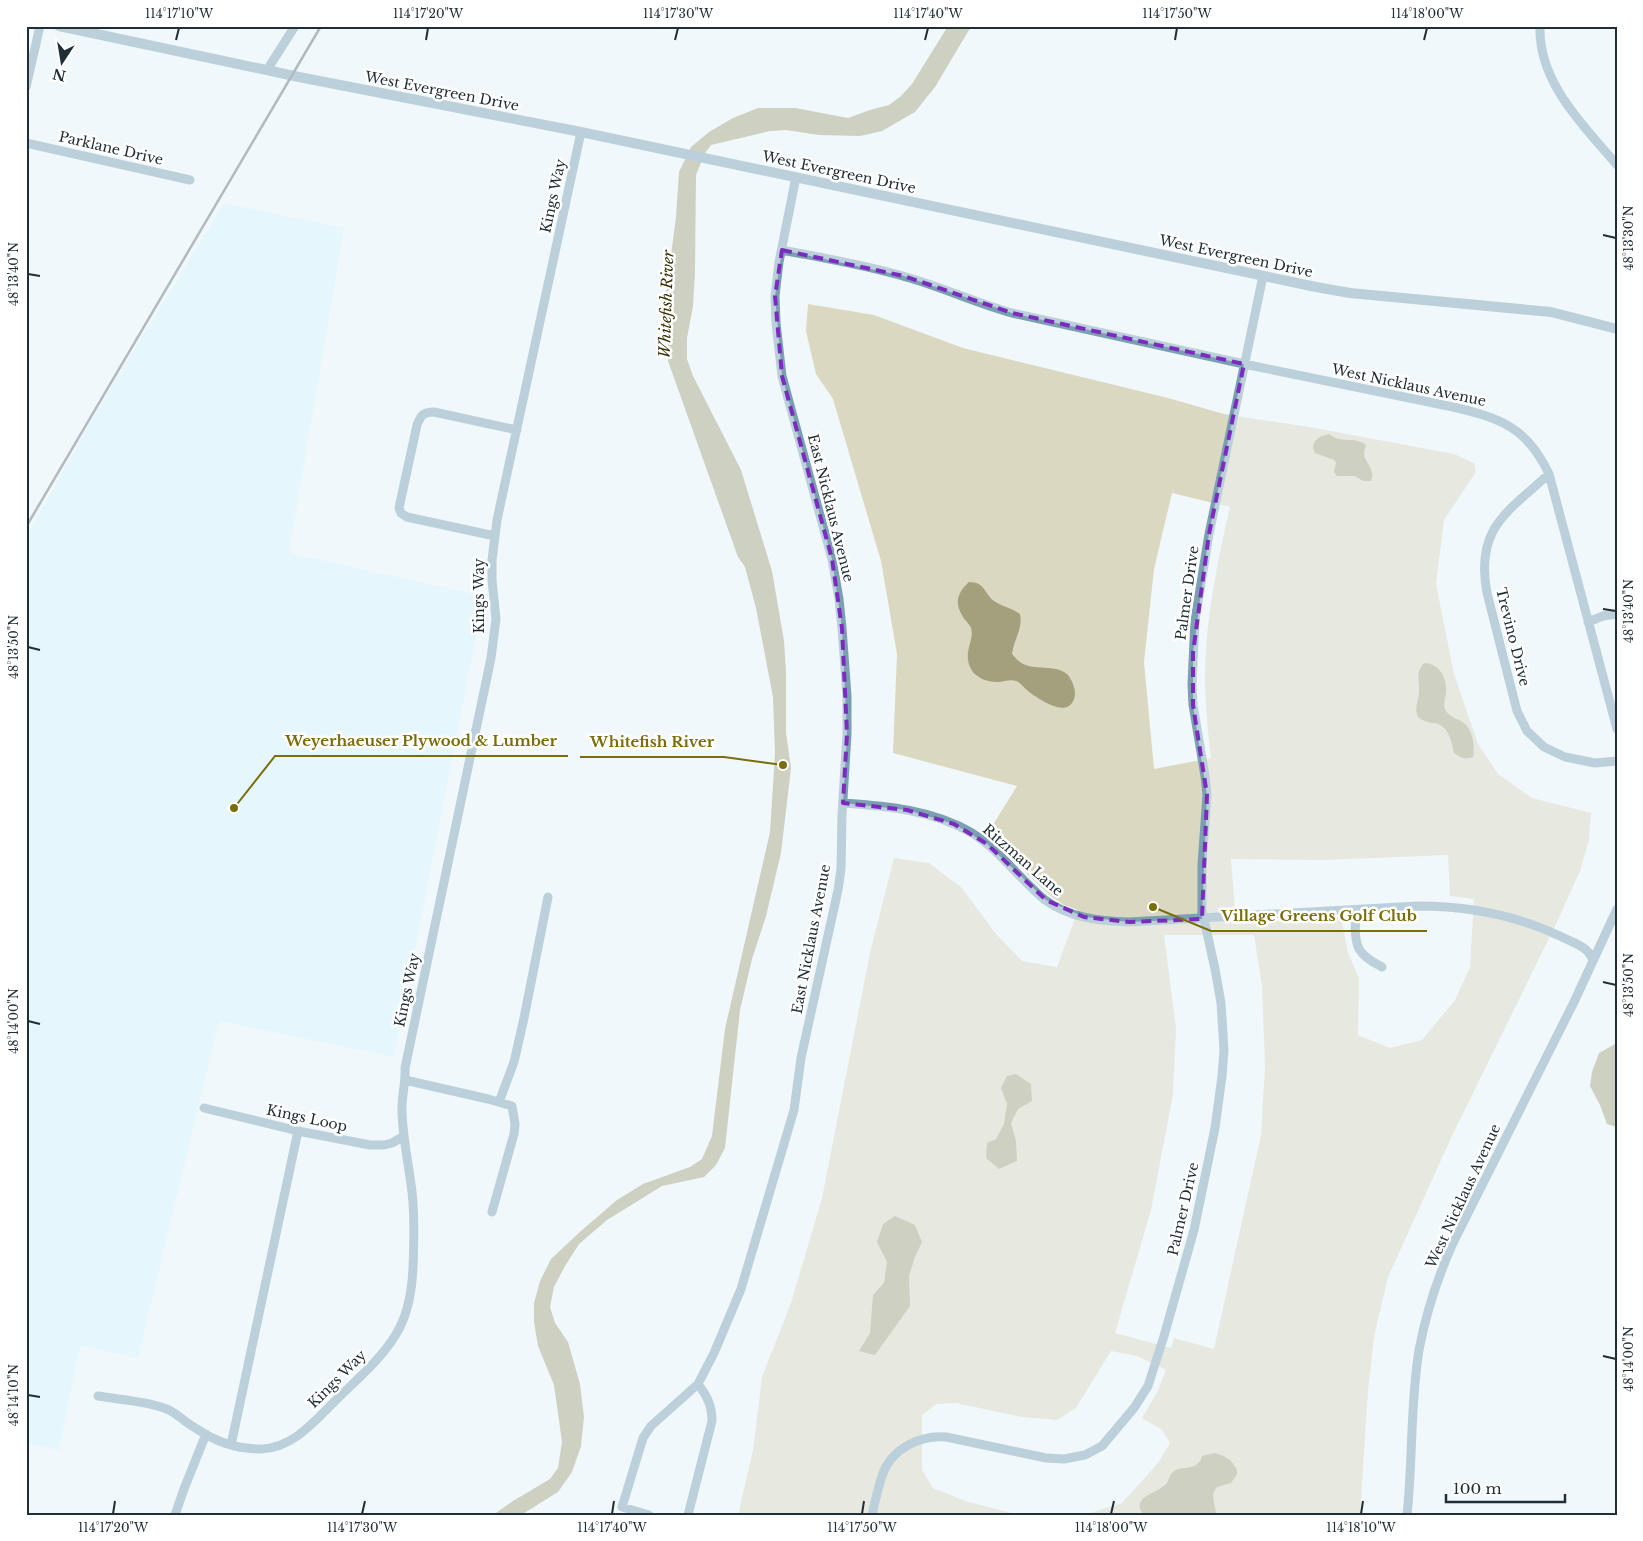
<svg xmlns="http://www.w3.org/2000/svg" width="1643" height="1541" viewBox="0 0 1643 1541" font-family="'Libre Baskerville',serif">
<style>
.built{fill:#d8f3ff}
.green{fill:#dbd8c1;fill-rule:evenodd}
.water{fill:#a49f7d}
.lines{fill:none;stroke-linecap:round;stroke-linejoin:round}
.minor{stroke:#7aa0b1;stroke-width:9}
.tertiary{stroke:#7aa0b1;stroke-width:10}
.rail{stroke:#636f75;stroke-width:2.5}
.marked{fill:none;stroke:#7b2cbf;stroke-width:4;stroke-dasharray:10 6;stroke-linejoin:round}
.ticks{fill:none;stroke:#202e35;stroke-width:2}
.labels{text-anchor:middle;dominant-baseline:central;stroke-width:5;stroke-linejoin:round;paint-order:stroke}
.street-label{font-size:14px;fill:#202e35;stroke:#fff}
.water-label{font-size:15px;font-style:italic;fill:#362f01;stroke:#fff}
.leader{fill:none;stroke:#7b6d09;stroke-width:2}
.callout-dot{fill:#7b6d09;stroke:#fff;stroke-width:2}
.callout-label{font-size:15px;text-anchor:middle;font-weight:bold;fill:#7b6d09;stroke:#fff;stroke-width:5;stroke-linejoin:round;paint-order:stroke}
.neatline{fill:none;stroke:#202e35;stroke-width:2}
.ticks-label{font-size:12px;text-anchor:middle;fill:#202e35}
</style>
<rect width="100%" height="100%" fill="#f1f8fb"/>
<path class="built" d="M224 203 344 228 289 553 484 596 394 1057 219 1021 138 1358 80 1346 59 1450 26 1444V537L95 414Z"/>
<path class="green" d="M808 304 874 315 963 348 1168 398 1224 414 1315 428 1454 454 1474 463 1476 472 1444 520 1436 584 1454 674 1478 744 1498 774 1532 798 1591 813 1589 840 1580 871 1557 922 1451 1138 1388 1277 1374 1337 1368 1391 1360 1515H1084L1122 1503 1158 1463 1170 1443 1162 1430 1142 1418 1158 1391 1166 1370 1137 1356 1111 1351 1076 1408 1057 1420 1022 1417 956 1403 937 1404 922 1415V1470L933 1488 965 1501 1019 1515H738L753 1450 762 1377 791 1303 822 1198 870 953 894 858 929 863 962 888 996 934 1022 961 1057 967 1078 910 1064 905 1052 897 1029 876 1004 850 986 836 1017 786 893 753 897 654 881 561 833 399 816 374 806 331ZM1172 493 1230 507C1219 554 1209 602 1206 651 1203 687 1207 723 1211 758L1154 769 1144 662 1154 569ZM1448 855 1450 896 1474 899 1470 967 1455 1000 1422 1040 1390 1048 1358 1035 1359 978 1348 953 1341 917 1236 924 1231 859 1326 860ZM1164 935H1254L1262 986 1265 1066 1261 1135 1214 1349 1174 1338 1171 1348 1115 1333 1151 1210 1173 1095 1176 1028Z"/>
<path class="water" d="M948 26H975L969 30 935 87 915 112 882 131 860 136 819 135 786 130 770 131 711 145 705 153 696 175 695 272 693 306 687 338V359L693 376 741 470 772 571 784 641 786 672V733L791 768 781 853 766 916 752 959 740 1010 725 1148 716 1165 704 1177 662 1186 607 1220 579 1244 565 1266 554 1287 550 1307 555 1323 568 1342 580 1384 584 1417 581 1446 572 1472 558 1492 521 1515H493L513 1501 550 1479 558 1468 562 1442 554 1385 538 1346 534 1322V1303L540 1281 551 1259 582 1230 617 1200 643 1184 690 1167 702 1159 712 1136 725 1029 770 832 775 754 773 697 756 608 745 567 738 557 668 361V336L664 309 676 217 679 172 691 147 709 132 733 118 758 108H795L848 118 870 110 889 105 900 97 912 84Z
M1329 434C1344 445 1352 435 1366 445 1365 449 1363 454 1365 458 1369 467 1375 471 1371 481H1363L1355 476H1337L1334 472 1336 463 1334 460 1315 453C1309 442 1319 436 1329 434Z
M969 582C985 582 984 593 994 601 1001 606 1012 608 1020 614 1023 630 1014 638 1012 654 1015 657 1017 660 1020 662 1034 672 1056 663 1068 675 1071 679 1075 687 1075 693 1075 698 1073 703 1069 706 1058 713 1036 697 1028 691 1024 688 1020 682 1016 681 1010 679 1004 682 997 682 987 682 976 678 971 669 962 652 975 641 971 628 969 623 964 620 962 615 954 602 958 592 969 582Z
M1426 663C1440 665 1447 678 1446 692 1446 698 1442 705 1446 711 1450 718 1460 719 1465 724 1473 731 1475 747 1473 757 1465 760 1461 758 1454 753 1452 743 1449 728 1438 724 1430 722 1425 723 1418 717 1414 708 1418 702 1419 693 1420 682 1415 674 1423 664Z
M1617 1043V1127L1607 1124 1600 1105 1590 1086 1592 1072 1599 1053Z
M1016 1074 1031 1084 1032 1101 1018 1109 1011 1123 1016 1141 1017 1161 999 1169 986 1158 987 1143 996 1139 1004 1124 1007 1104 1001 1088 1007 1076Z
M895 1216 915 1225 922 1242 915 1257 909 1276 910 1306 875 1355 859 1351 870 1333 873 1295 884 1283 887 1262 877 1242 883 1224Z
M1215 1453C1226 1456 1232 1460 1237 1470V1474L1231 1483 1217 1487C1209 1496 1216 1504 1216 1515H1144C1129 1498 1157 1493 1165 1485 1169 1482 1169 1475 1173 1472 1182 1464 1197 1473 1202 1456Z"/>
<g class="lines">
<path class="minor" d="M1540 26C1538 82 1583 125 1617 165
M267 70 295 26
M26 87 40 26
M26 143 190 180
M782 250C823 258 866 265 906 277 942 287 976 303 1012 313L1244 364 1453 407C1500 418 1527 427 1549 474L1617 729
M1549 474C1506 513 1475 529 1487 593L1517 711 1527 731 1544 747 1565 757 1595 763 1617 761
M495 536 407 517 401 513 399 508 417 425C421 415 423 412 434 412L517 430
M1588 622 1603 616 1617 614
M843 803C887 806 933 810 972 833 1001 851 1019 879 1045 900 1069 918 1100 921 1129 922L1418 906C1470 906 1517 915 1564 938 1575 943 1590 948 1593 961
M1357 910C1355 921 1353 944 1362 953 1368 960 1375 963 1382 967
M1202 919V864L1207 795 1205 776 1193 705 1192 684 1195 620 1209 534 1263 276
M405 1080 488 1099 512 1106 515 1124 514 1134 492 1212
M499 1102 514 1062 524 1018 548 897
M204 1108 298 1131 370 1145H384L392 1143 404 1136
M98 1396C121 1400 147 1401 169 1410 179 1415 187 1424 197 1429 216 1442 239 1449 261 1449 292 1448 313 1423 333 1403 356 1380 385 1357 400 1327 409 1309 412 1288 413 1268 414 1243 415 1217 412 1192 409 1166 403 1140 402 1113 401 1098 406 1083 405 1068L491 658 496 619 492 580V560L497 520 581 132
M231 1445 298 1131
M175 1515 184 1489 206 1434
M649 1515 622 1507 643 1438 651 1426 698 1384 714 1353 741 1289 794 1110 801 1058 838 890 841 869 842 815 847 734V696L842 628 839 599 832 559 782 376 776 323 775 296 779 262 796 177
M688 1515 712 1421C712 1405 707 1396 698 1384
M872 1515C875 1501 878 1487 883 1473 893 1448 920 1435 946 1437L1046 1458 1064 1459 1085 1455 1102 1446 1134 1408 1148 1386 1164 1336 1194 1230 1215 1128 1222 1076 1224 1050 1221 1003 1215 969 1204 919
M1407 1515C1413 1460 1410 1405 1419 1350 1426 1313 1438 1276 1454 1241L1574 1002 1617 909"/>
<path class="tertiary" d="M59 26 299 77 581 132 1316 287 1350 293 1551 312 1617 329"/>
<path class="rail" d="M26 527 321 26"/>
</g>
<path d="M0 0H1643V1541H0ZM782 250 904 276 1012 313 1244 364 1209 534 1193 653V705L1207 795 1202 919 1129 922 1084 917 1046 900 987 844 954 824 907 810 843 803 847 734 842 628 832 559 782 376 775 296Z" fill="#f1f8fb" fill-opacity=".55" fill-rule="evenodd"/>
<path class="marked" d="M782 250 904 276 1012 313 1244 364 1209 534 1193 653V705L1207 795 1202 919 1129 922 1084 917 1046 900 987 844 954 824 907 810 843 803 847 734 842 628 832 559 782 376 775 296Z"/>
<path class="ticks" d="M176 40 179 28M426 40 428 28M675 40 678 28M925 40 928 28M1175 40 1177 28M1424 40 1427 28M1603 235 1616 238M28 274 40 276M1603 609 1616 611M28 647 40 650M1603 982 1616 985M28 1021 40 1024M1603 1356 1616 1359M28 1395 40 1397M113 1514 115 1501M362 1514 365 1501M612 1514 614 1501M862 1514 864 1501M1111 1514 1114 1501M1361 1514 1363 1501"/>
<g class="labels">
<g class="street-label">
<text transform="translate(442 91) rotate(11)">West Evergreen Drive</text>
<text transform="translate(111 148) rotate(13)">Parklane Drive</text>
<text transform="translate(839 172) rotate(12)">West Evergreen Drive</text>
<text transform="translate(553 196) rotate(-78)">Kings Way</text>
<text transform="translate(1236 256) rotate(12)">West Evergreen Drive</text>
<text transform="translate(1409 385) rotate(12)">West Nicklaus Avenue</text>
<text transform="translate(831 508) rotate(76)">East Nicklaus Avenue</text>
<text transform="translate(1187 593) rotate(-82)">Palmer Drive</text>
<text transform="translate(479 596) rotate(-90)">Kings Way</text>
<text transform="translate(1513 637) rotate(76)">Trevino Drive</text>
<text transform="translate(1023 860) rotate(41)">Ritzman Lane</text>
<text transform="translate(811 939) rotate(-79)">East Nicklaus Avenue</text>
<text transform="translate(407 990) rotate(-78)">Kings Way</text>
<text transform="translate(307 1118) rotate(12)">Kings Loop</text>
<text transform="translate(1463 1196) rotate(-65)">West Nicklaus Avenue</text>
<text transform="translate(1183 1209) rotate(-77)">Palmer Drive</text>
<text transform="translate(337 1379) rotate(-45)">Kings Way</text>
</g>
<g class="water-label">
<text transform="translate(666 304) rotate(-88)">Whitefish River</text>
</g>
</g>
<path class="leader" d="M234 808L275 756H568M783 765L724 757H580M1153 907L1211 931H1427"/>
<g class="callout-dot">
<circle cx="234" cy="808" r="5"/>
<circle cx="783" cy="765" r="5"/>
<circle cx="1153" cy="907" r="5"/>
</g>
<g class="callout-label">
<text x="421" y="746">Weyerhaeuser Plywood &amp; Lumber</text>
<text x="652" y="747">Whitefish River</text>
<text x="1319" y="921">Village Greens Golf Club</text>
</g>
<rect width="1643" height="1541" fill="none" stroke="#ffffff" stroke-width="55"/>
<g transform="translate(62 62) rotate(192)" stroke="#ffffff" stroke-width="4" paint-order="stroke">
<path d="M0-4L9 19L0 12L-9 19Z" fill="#202e35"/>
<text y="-8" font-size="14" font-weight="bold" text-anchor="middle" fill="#202e35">N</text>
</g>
<path d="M1446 1494v8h119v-8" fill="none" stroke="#202e35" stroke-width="2.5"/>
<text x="1453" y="1494" font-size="15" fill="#202e35" stroke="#ffffff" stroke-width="4" paint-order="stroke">100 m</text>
<rect x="28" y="28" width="1588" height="1486" class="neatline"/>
<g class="ticks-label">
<text x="179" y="18">114°17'10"W</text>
<text x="428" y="18">114°17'20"W</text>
<text x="678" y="18">114°17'30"W</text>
<text x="928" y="18">114°17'40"W</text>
<text x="1177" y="18">114°17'50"W</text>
<text x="1427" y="18">114°18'00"W</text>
<text transform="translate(1629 238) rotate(-90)" y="4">48°13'30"N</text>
<text transform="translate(14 274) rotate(-90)" y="4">48°13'40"N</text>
<text transform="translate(1629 611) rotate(-90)" y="4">48°13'40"N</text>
<text transform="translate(14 647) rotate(-90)" y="4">48°13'50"N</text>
<text transform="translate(1629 985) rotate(-90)" y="4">48°13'50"N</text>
<text transform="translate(14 1021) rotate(-90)" y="4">48°14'00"N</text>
<text transform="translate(1629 1359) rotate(-90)" y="4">48°14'00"N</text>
<text transform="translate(14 1395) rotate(-90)" y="4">48°14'10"N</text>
<text x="113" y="1532">114°17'20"W</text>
<text x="362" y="1532">114°17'30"W</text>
<text x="612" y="1532">114°17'40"W</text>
<text x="862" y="1532">114°17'50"W</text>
<text x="1111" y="1532">114°18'00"W</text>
<text x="1361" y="1532">114°18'10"W</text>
</g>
</svg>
